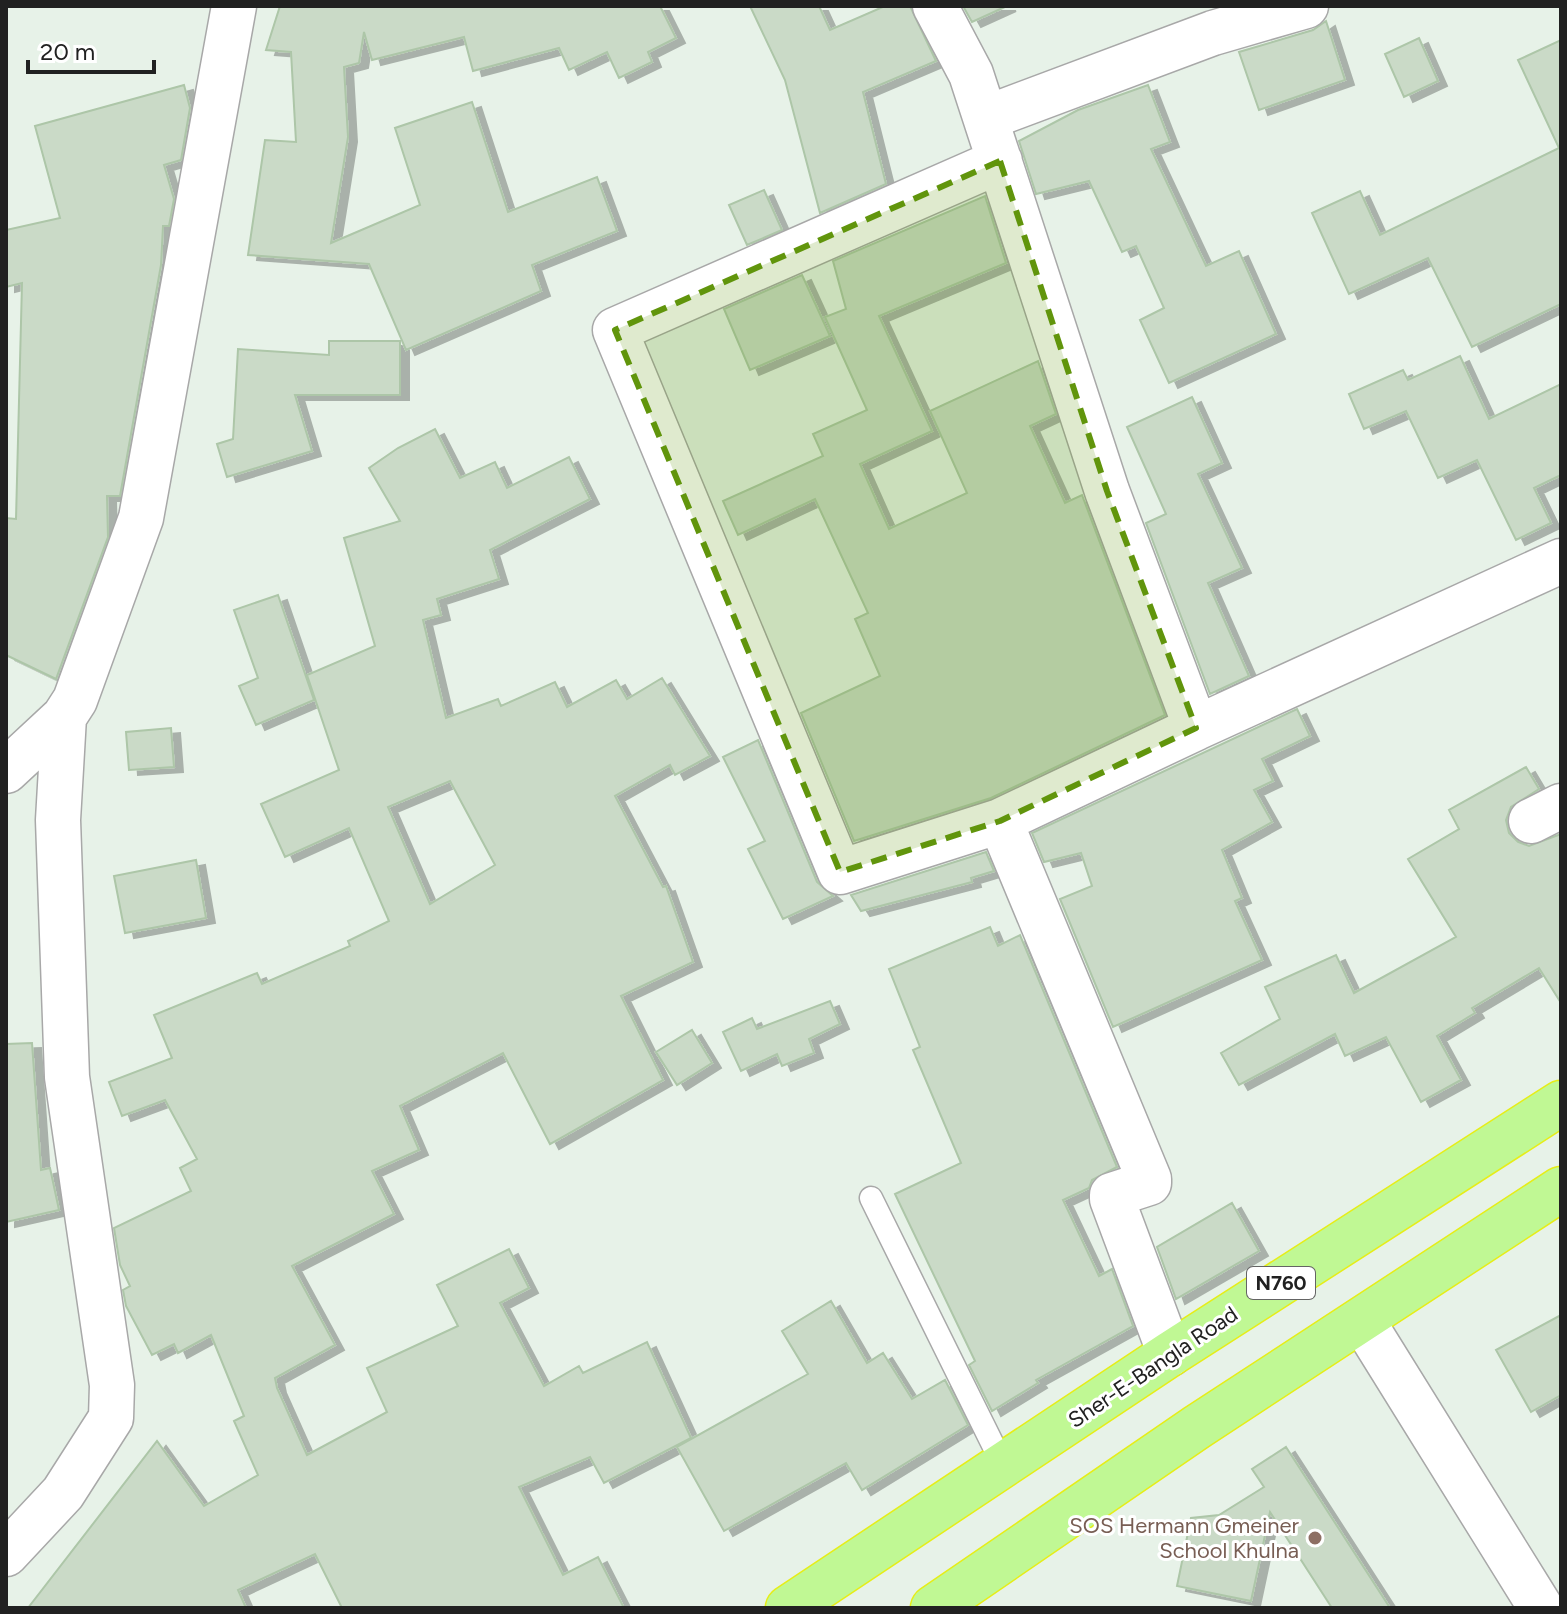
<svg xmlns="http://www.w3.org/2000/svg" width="1567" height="1614" viewBox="0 0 1567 1614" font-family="Figtree,sans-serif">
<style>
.building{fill:#cadac7;stroke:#adc6a8;stroke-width:2;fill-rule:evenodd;filter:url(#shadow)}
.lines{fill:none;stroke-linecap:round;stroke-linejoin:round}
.service-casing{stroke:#a8a8a8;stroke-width:25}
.minor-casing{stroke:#a8a8a8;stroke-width:47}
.trunk-casing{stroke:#e6ed18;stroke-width:47}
.service{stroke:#fff;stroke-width:22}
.minor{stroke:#fff;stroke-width:44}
.trunk{stroke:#c0f894;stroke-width:44}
.marked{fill:#61950c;fill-opacity:0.2;stroke:#61950c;stroke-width:6;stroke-dasharray:16 10;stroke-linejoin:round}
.education-dot{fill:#8d6e63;stroke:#fff;stroke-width:3}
.labels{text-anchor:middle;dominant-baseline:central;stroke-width:6;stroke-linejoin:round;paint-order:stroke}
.shield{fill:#fff;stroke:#646464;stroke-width:2}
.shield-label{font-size:20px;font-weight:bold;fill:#212121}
.street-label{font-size:22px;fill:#212121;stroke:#fff}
.education-label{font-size:22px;fill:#785e54;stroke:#fff;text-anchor:end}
</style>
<defs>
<filter id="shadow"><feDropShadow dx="9" dy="5" stdDeviation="0" flood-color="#0004"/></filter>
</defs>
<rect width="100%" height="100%" fill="#e7f2e8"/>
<path class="building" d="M280 6H660L676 38 648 52 652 62 619 78 607 52 569 70 559 48 473 71 464 37 372 60 364 32 359 63 344 67 348 137 331 243 420 205 395 128 472 102 508 212 597 177 617 231 532 265 541 291 406 350 369 264 248 255 265 140 296 142 291 52 266 50Z
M750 6H819L830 30 885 6H910L936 61 863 92 886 184 820 213 785 80Z
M963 6H1007L972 22Z
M1326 21 1345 80 1259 110 1239 52 1313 30Z
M1419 38 1438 81 1404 97 1385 54Z
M1561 40V304L1472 347 1428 258 1349 294 1312 213 1360 191 1380 235 1559 148 1518 60Z
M184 85 190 108 181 160 164 165 174 199 169 226H163L161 265 120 496H107L108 537 56 679 6 655V518L16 519 22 283 6 287V230L60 218 35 126Z
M1148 85 1170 142 1151 149 1206 266 1239 251 1276 334 1169 383 1140 320 1164 308 1136 246 1122 252 1089 181 1036 194 1019 141 1078 110Z
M764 190 782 230 747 245 729 205Z
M985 196 1006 263 879 316 932 431 860 464 889 529 967 493 930 411 1038 361 1056 414 1030 426 1065 503 1082 495 1165 715 991 798 854 841 801 713 880 676 855 619 868 613 815 499 738 535 723 501 823 456 813 434 867 410 825 317 846 309 833 261Z
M802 275 830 336 750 370 724 309Z
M329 341H400V395H295L312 451 227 477 217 444 233 439 238 349 329 355Z
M1460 356 1489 419 1561 384V475L1534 488 1551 523 1516 540 1477 460 1438 478 1406 411 1364 429 1349 394 1403 370 1408 380Z
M1192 397 1222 463 1198 474 1242 568 1208 583 1249 676 1210 694 1146 523 1166 514 1127 427Z
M435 429 460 478 495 462 507 488 569 457 590 499 490 550 499 579 437 599 441 615 423 620 446 718 498 699 501 706 555 682 567 707 616 680 627 699 662 678 710 756 675 775 670 765 615 796 663 887 666 886 693 962 621 996 663 1080 550 1144 503 1053 400 1106 419 1150 372 1171 394 1214 292 1266 335 1345 275 1378 277 1388 307 1455 387 1412 367 1368 458 1326 437 1285 509 1249 529 1288 500 1303 544 1386 579 1366 583 1373 647 1342 691 1438 604 1483 590 1457 519 1487 563 1575 598 1557 624 1608H342L315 1554 238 1590 246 1608H28L157 1441 204 1506 258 1475 234 1421 244 1416 211 1335 178 1353 174 1344 152 1355 126 1306 123 1290 130 1286 120 1265 114 1228 191 1191 180 1168 197 1159 165 1100 122 1116 109 1082 172 1058 154 1015 257 973 262 984 350 946 348 941 389 921 349 828 285 857 261 804 339 770 307 675 375 646 344 538 400 521 369 468 398 448ZM450 781 495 865 430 904 388 807Z
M278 595 314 700 256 725 239 686 258 678 234 610Z
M1297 709 1310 736 1262 759 1273 781 1254 790 1272 822 1222 850 1242 898 1235 901 1262 960 1113 1027 1060 899 1092 886 1081 853 1044 862 1032 833Z
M171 728 174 767 129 770 126 732Z
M758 740 817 882 833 896 783 919 748 849 765 841 723 757Z
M1526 767 1539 789 1511 807 1506 820 1509 833 1518 842 1529 846 1561 834V1003L1539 968 1472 1008 1475 1013 1437 1036 1461 1080 1421 1102 1386 1037 1345 1056 1335 1034 1239 1085 1221 1053 1280 1019 1265 987 1336 955 1354 993 1456 937 1408 859 1459 829 1449 810Z
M986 852 994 871 971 878 972 882 861 911 851 895Z
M196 860 206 918 125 933 114 876Z
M990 927 998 946 1020 935 1117 1167 1092 1180 1089 1188 1063 1200 1099 1276 1112 1269 1133 1326 1036 1380 1038 1383 992 1411 969 1365 975 1361 895 1194 961 1163 913 1050 920 1047 889 969Z
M830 1001 840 1024 809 1039 814 1053 782 1066 777 1054 741 1071 723 1032 752 1018 757 1029Z
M692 1030 712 1063 677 1085 656 1052Z
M32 1043 41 1170 50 1168 59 1210 6 1222V1044Z
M1232 1203 1259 1251 1176 1299 1157 1247Z
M831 1301 867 1363 883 1353 912 1399 945 1380 968 1425 862 1490 846 1463 724 1531 677 1447 808 1374 782 1331Z
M1561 1315V1395L1531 1412 1496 1350Z
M1286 1447 1390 1608H1332L1270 1512 1251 1601 1177 1586 1191 1518 1219 1515 1264 1487 1252 1469Z"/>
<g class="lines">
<defs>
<path id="service" d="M871 1198 1004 1467"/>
<path id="minor" d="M935 6 971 74 1107 491 1196 728 1000 821 1149 1179V1183L1112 1195V1199L1170 1354
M986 118 1213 33 1306 6
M1000 161 615 330 840 872 1000 821
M1196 728 1561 561
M6 771 64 717 75 700 141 518 234 6
M1531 821 1561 806
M1362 1320 1541 1608
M6 1554 63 1493 111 1418 112 1385 67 1077 58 820 64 717"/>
<path id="trunk" d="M788 1608 1170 1354 1561 1103
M933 1608 1197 1427 1561 1189"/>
</defs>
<use href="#service" class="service-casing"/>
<use href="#minor" class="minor-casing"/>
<use href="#trunk" class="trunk-casing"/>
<use href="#service" class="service"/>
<use href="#minor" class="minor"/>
<use href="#trunk" class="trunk"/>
</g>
<path class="marked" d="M1000 161 1107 491 1196 728 1000 821 840 872 615 330Z"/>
<circle class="education-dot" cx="1315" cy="1538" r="8"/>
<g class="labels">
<rect class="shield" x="1247" y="1267" width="68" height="32" rx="6"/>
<g class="shield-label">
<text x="1281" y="1283">N760</text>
</g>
<g class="street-label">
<text transform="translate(1153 1367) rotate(-34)">Sher-E-Bangla Road</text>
</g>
<g class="education-label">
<text x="1299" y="1525">SOS Hermann Gmeiner<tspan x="1299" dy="25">School Khulna</tspan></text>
</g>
</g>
<rect width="1567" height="1614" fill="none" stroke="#212121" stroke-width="16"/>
<path d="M28 60v12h126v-12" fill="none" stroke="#212121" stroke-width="4"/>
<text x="40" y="60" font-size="24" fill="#212121" stroke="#ffffff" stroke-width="6" paint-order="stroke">20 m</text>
</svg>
